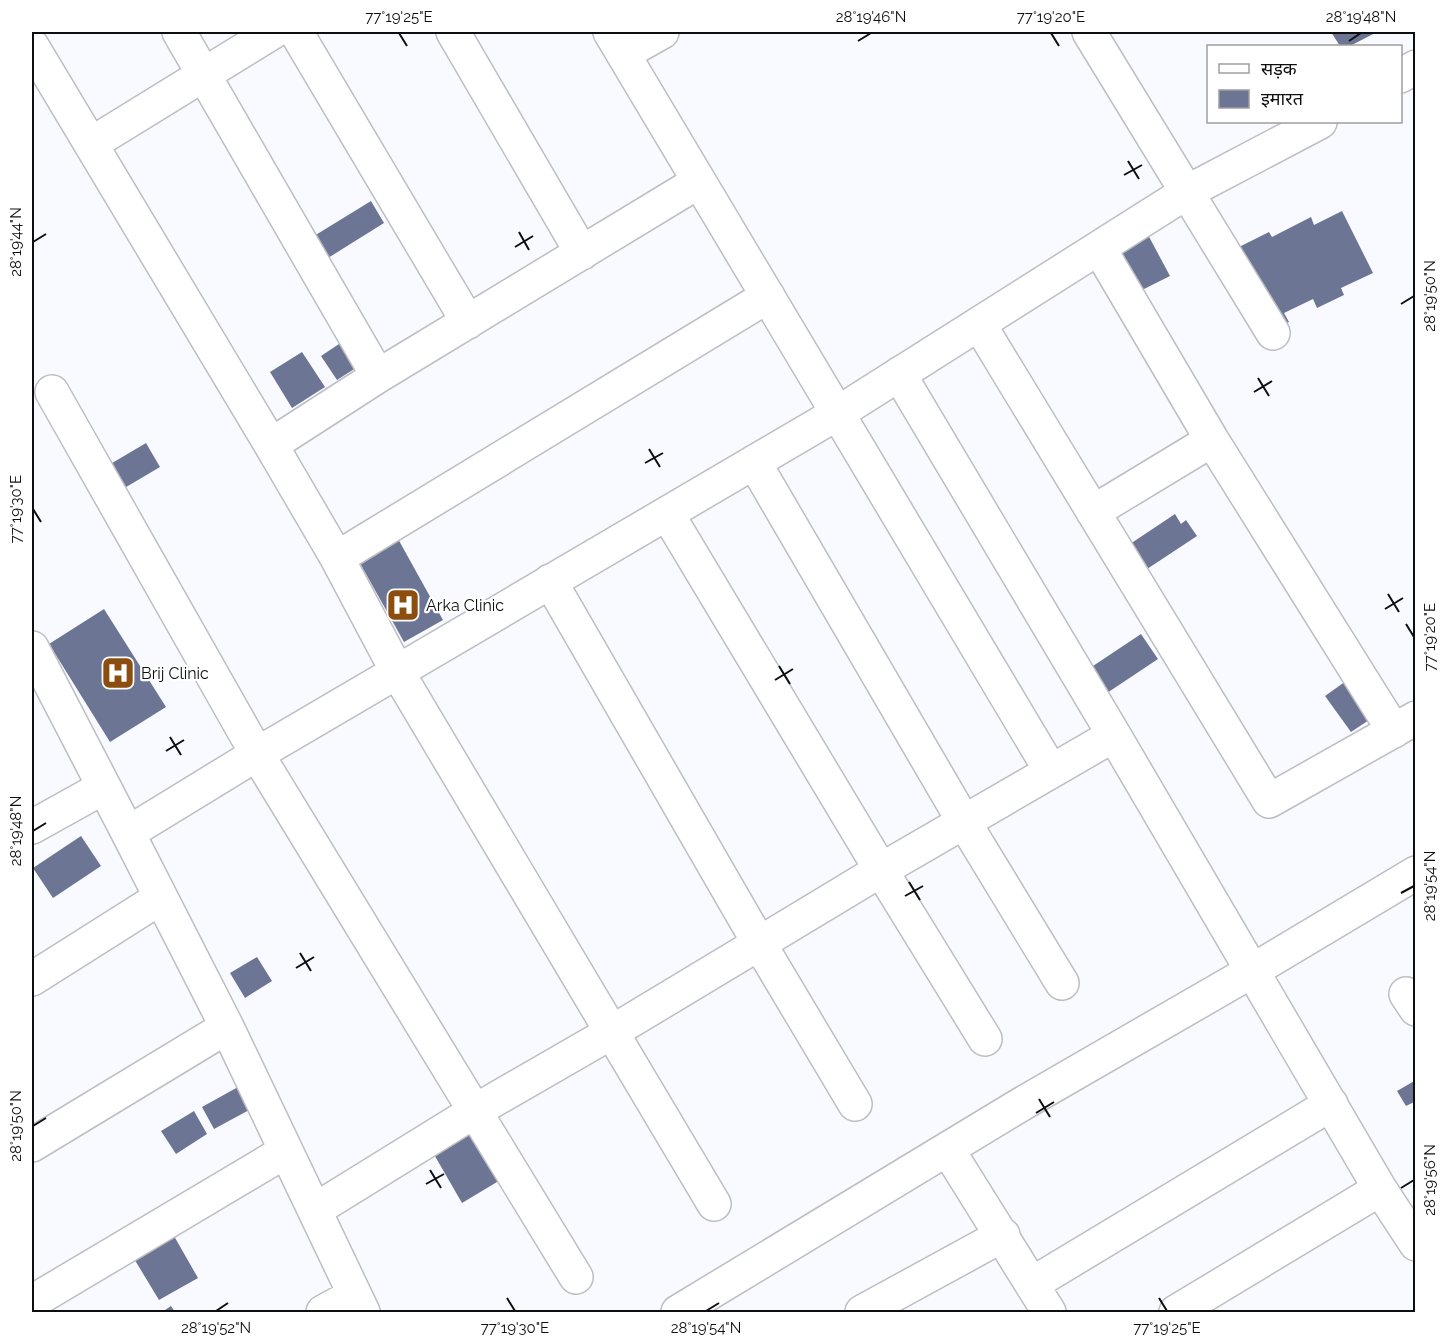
<svg xmlns="http://www.w3.org/2000/svg" width="1447" height="1344" viewBox="0 0 1447 1344" font-family="Raleway,'Noto Sans Devanagari',sans-serif">
<style>
.building{fill:#6c7694}
.lines{fill:none;stroke-linecap:round;stroke-linejoin:round}
.minor-casing{stroke:#bdbec3;stroke-width:36}
.minor{stroke:#fff;stroke-width:33}
.ticks{fill:none;stroke:#0d0e0f;stroke-width:2}
.labels{text-anchor:middle;dominant-baseline:central;stroke-width:4.5;stroke-linejoin:round;paint-order:stroke}
.poi-label{font-size:16px;fill:#0d0e0f;stroke:#fff;text-anchor:start}
.neatline{fill:none;stroke:#0d0e0f;stroke-width:2}
.ticks-label{font-size:15px;text-anchor:middle;fill:#0d0e0f}
</style>
<rect width="100%" height="100%" fill="#f9faff"/>
<path class="building" d="M1331 32H1377L1350 46H1340Z
M371 201 384 223 328 258 314 236Z
M1342 211 1373 273 1341 288 1344 295 1317 308 1313 299 1284 313 1289 322 1278 327 1239 247 1269 232 1272 237 1311 217 1314 225Z
M1147 233 1170 276 1142 290 1119 247Z
M345 340 362 364 337 380 321 356Z
M302 352 325 387 292 408 270 372Z
M146 443 160 467 116 493 102 469Z
M1175 514 1181 524 1186 520 1197 536 1141 573 1124 548Z
M392 528 443 620 404 642 352 549Z
M104 609 166 707 110 742 49 644Z
M1141 634 1158 659 1101 697 1084 672Z
M1346 681 1372 718 1351 732 1325 696Z
M81 836 101 866 53 898 33 868Z
M257 957 272 981 245 998 230 973Z
M1416 1080V1101L1406 1106 1397 1091Z
M238 1087 251 1109 214 1129 202 1107Z
M194 1111 207 1134 176 1154 161 1131Z
M476 1125 507 1176 462 1203 432 1151Z
M170 1229 198 1278 159 1300 130 1252Z
M171 1306 175 1312H162Z"/>
<g class="lines">
<defs>
<path id="minor" d="M179 32 378 376
M296 32 468 322
M453 32 582 253
M610 32 1051 771
M1089 32 1273 333
M32 46 271 445 337 558 398 673 714 1204
M623 54 662 32
M1400 76 1416 67
M91 144 273 32
M1099 248 1212 440 1394 731
M979 324 1269 801 1416 718
M899 374 1114 735 1380 1189 1416 1244
M52 392 257 754 576 1277
M271 445 378 376 698 182
M754 462 964 822 1062 983
M1093 512 1212 440
M668 515 881 870 985 1039
M337 558 768 296
M550 581 759 943 855 1104
M32 648 128 833 227 1027 363 1312
M32 827 104 787
M128 833 257 754 838 413 1187 192 1320 122
M32 979 160 898
M1406 994 1416 1009
M32 1145 227 1027
M948 1150 1049 1312
M315 1210 475 1111 612 1032 881 870 1114 735
M1032 1284 1331 1104
M32 1302 286 1151
M323 1312 354 1295
M678 1312 1025 1102 1252 971 1416 873
M862 1312 1003 1235
M1176 1312 1380 1189"/>
</defs>
<use href="#minor" class="minor-casing"/>
<use href="#minor" class="minor"/>
</g>
<path class="ticks" d="M399 33 407 46M1051 33 1059 46M858 41 871 33M1349 41 1361 33M1128 161 1139 179M1124 175 1142 165M519 232 529 250M33 242 46 234M515 247 533 236M1401 304 1414 296M1258 378 1269 396M1254 392 1272 381M649 449 660 467M645 463 663 453M33 509 41 522M1388 594 1399 612M1385 609 1403 598M1406 624 1414 637M779 666 790 684M775 680 793 669M170 737 181 755M166 751 184 740M33 831 46 823M909 882 920 900M1401 893 1414 886M905 896 923 886M300 953 311 971M296 968 314 957M1039 1099 1050 1117M1036 1113 1054 1102M33 1126 46 1118M430 1170 441 1188M426 1184 444 1174M1401 1188 1414 1180M507 1298 515 1311M1159 1298 1167 1311M216 1311 228 1303M706 1311 719 1303"/>
<defs>
<symbol id="hospital-square" viewBox="-11 -11 22 22"><rect x="-9" y="-9" width="18" height="18" rx="4" fill="#8b4e0e" stroke="#fff"/><path d="M-5-5h3v3.5h4V-5h3V5h-3V1.5h-4V5h-3Z" fill="#fff"/></symbol>
</defs>
<g fill-rule="evenodd">
<use href="#hospital-square" x="384" y="586" width="38" height="38"/>
<use href="#hospital-square" x="99" y="654" width="38" height="38"/>
</g>
<g class="labels">
<g class="poi-label">
<text x="426" y="605">Arka Clinic</text>
<text x="141" y="673">Brij Clinic</text>
</g>
</g>
<rect width="1447" height="1344" fill="none" stroke="#ffffff" stroke-width="66"/>
<rect x="1207" y="45" width="195" height="78" fill="#ffffff" stroke="#9e9f9f" stroke-width="1.5"/>
<rect x="1219" y="64" width="30" height="9" fill="#ffffff" stroke="#9e9f9f" stroke-width="1.5"/>
<text x="1261" y="75" font-size="18" fill="#0d0e0f">सड़क</text>
<rect x="1219" y="90" width="30" height="18" fill="#6c7694" stroke="#9e9f9f" stroke-width="1.5"/>
<text x="1261" y="105" font-size="18" fill="#0d0e0f">इमारत</text>
<rect x="33" y="33" width="1381" height="1278" class="neatline"/>
<g class="ticks-label">
<text x="399" y="22">77°19'25"E</text>
<text x="871" y="22">28°19'46"N</text>
<text x="1051" y="22">77°19'20"E</text>
<text x="1361" y="22">28°19'48"N</text>
<text transform="translate(16 242) rotate(-90)" y="5">28°19'44"N</text>
<text transform="translate(1430 296) rotate(-90)" y="5">28°19'50"N</text>
<text transform="translate(16 509) rotate(-90)" y="5">77°19'30"E</text>
<text transform="translate(1430 637) rotate(-90)" y="5">77°19'20"E</text>
<text transform="translate(16 831) rotate(-90)" y="5">28°19'48"N</text>
<text transform="translate(1430 886) rotate(-90)" y="5">28°19'54"N</text>
<text transform="translate(16 1126) rotate(-90)" y="5">28°19'50"N</text>
<text transform="translate(1430 1180) rotate(-90)" y="5">28°19'56"N</text>
<text x="216" y="1333">28°19'52"N</text>
<text x="515" y="1333">77°19'30"E</text>
<text x="706" y="1333">28°19'54"N</text>
<text x="1167" y="1333">77°19'25"E</text>
</g>
</svg>
